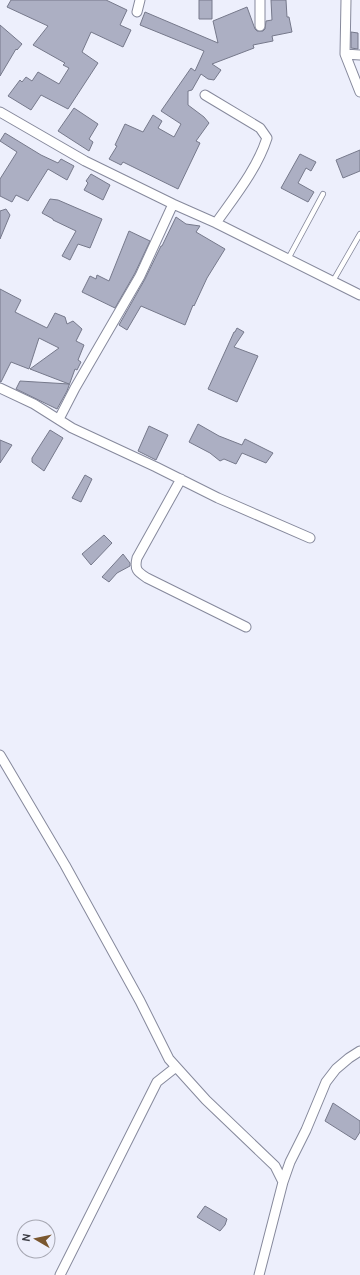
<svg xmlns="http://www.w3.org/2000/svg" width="360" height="1275" viewBox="0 0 360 1275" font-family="Cabin,sans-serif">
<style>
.building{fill:#acafc3;stroke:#76798b}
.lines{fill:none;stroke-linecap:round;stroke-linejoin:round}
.service-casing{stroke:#86899c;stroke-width:6}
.minor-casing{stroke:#86899c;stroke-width:11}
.service{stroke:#fff;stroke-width:4.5}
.minor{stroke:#fff;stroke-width:9}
</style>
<rect width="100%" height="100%" fill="#edeffc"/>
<path class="building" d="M11 0H106L127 10 120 25 131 30 123 47 91 32 82 52 98 63 68 109 41 95 31 110 8 96 20 80 22 82 26 77 32 81 38 72 59 84 69 68 63 65 65 63 33 45 48 26 7 7Z
M199 0H212V19H199Z
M271 0H286L287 17H289L292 32 272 36 273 41 253 45 254 48 212 64 221 70 214 80 208 79 201 74 192 90 188 91V105L204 117 209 123 196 141 200 143 178 189 123 162 121 165 109 159 117 146 115 145 125 124 143 132 153 115 162 121 158 128 174 137 181 124 161 111 191 68 195 71 204 51 140 25 145 12 218 43 213 21 247 7 255 29 257 31H263L265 29 266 21 272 20Z
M0 25 22 44 17 50 16 49 0 76Z
M351 32 358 33V49L351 48Z
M74 108 98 124 89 139 93 142 89 151 58 131Z
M5 133 41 155 58 163 61 159 74 166 67 180 48 169 28 201 16 195 12 202 0 196V179L17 152 0 141Z
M360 150V171L343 178 336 160Z
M300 154 316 162 311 171 306 168 298 183 314 192 308 202 281 188Z
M91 174 110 185 103 200 84 190 88 183 86 181Z
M50 199 58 200 102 219 90 248 78 244 70 260 62 256 76 231 53 220V219L42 213Z
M6 209 10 215 0 239V211Z
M176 217 186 224 200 226 196 232 225 249 207 278 194 306 193 305 185 325 141 306 127 330 119 325 145 279 161 246H162Z
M129 231 150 241 135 273 115 308 82 292 90 276 96 279 97 275 109 281Z
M0 289 21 300 15 312 47 328 55 313 65 317 67 324 73 321 82 329 76 341 84 345 78 360 81 362 77 370 75 369 67 391 57 409 16 389 20 381 69 384 30 369 59 348 39 338 29 369 11 362 1 382H0Z
M237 328 244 332 234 347 258 356 237 402 208 389 234 332H235Z
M198 424 219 436 242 445 245 439 273 453 266 463 242 453 236 464 224 459 220 461 210 453 189 442Z
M149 426 168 435 156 460 138 451Z
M50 430 63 438 44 471 32 462V458Z
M0 440 12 445 0 463Z
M85 475 92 479 81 502 72 498Z
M104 535 112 543 91 565 82 554Z
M123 554 130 563V566L117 573 109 582 102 577Z
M333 1103 360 1121V1132L355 1140 325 1121Z
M205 1206 227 1219 225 1225 220 1231 197 1217Z"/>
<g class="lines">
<defs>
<path id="service" d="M288 259 323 194
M333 281 360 234"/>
<path id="minor" d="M260 0V26
M346 0 345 54 360 92
M137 12 140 0
M345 54 360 55
M205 95 260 128 267 138C257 169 235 196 216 223
M0 112 85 161 173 204 216 223 360 295
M0 388 34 404 72 428 156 467 218 498 310 538
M59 419 75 388 140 276 173 204
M181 479 137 558C134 570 138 572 147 578L246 627
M0 755 65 865 140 1001 169 1059 206 1100 275 1166 283 1182
M60 1275 157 1082 176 1067
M259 1275 283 1182 290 1162 306 1130 326 1082 336 1069 349 1058 360 1051"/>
</defs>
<use href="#service" class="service-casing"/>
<use href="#minor" class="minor-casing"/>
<use href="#service" class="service"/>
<use href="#minor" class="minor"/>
</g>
<g transform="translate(36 1239) rotate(279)"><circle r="19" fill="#edeffc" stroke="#a6a7b2"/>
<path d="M0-3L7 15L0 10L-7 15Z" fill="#7a572f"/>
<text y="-6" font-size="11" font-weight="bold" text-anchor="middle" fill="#3b3c44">N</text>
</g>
</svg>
